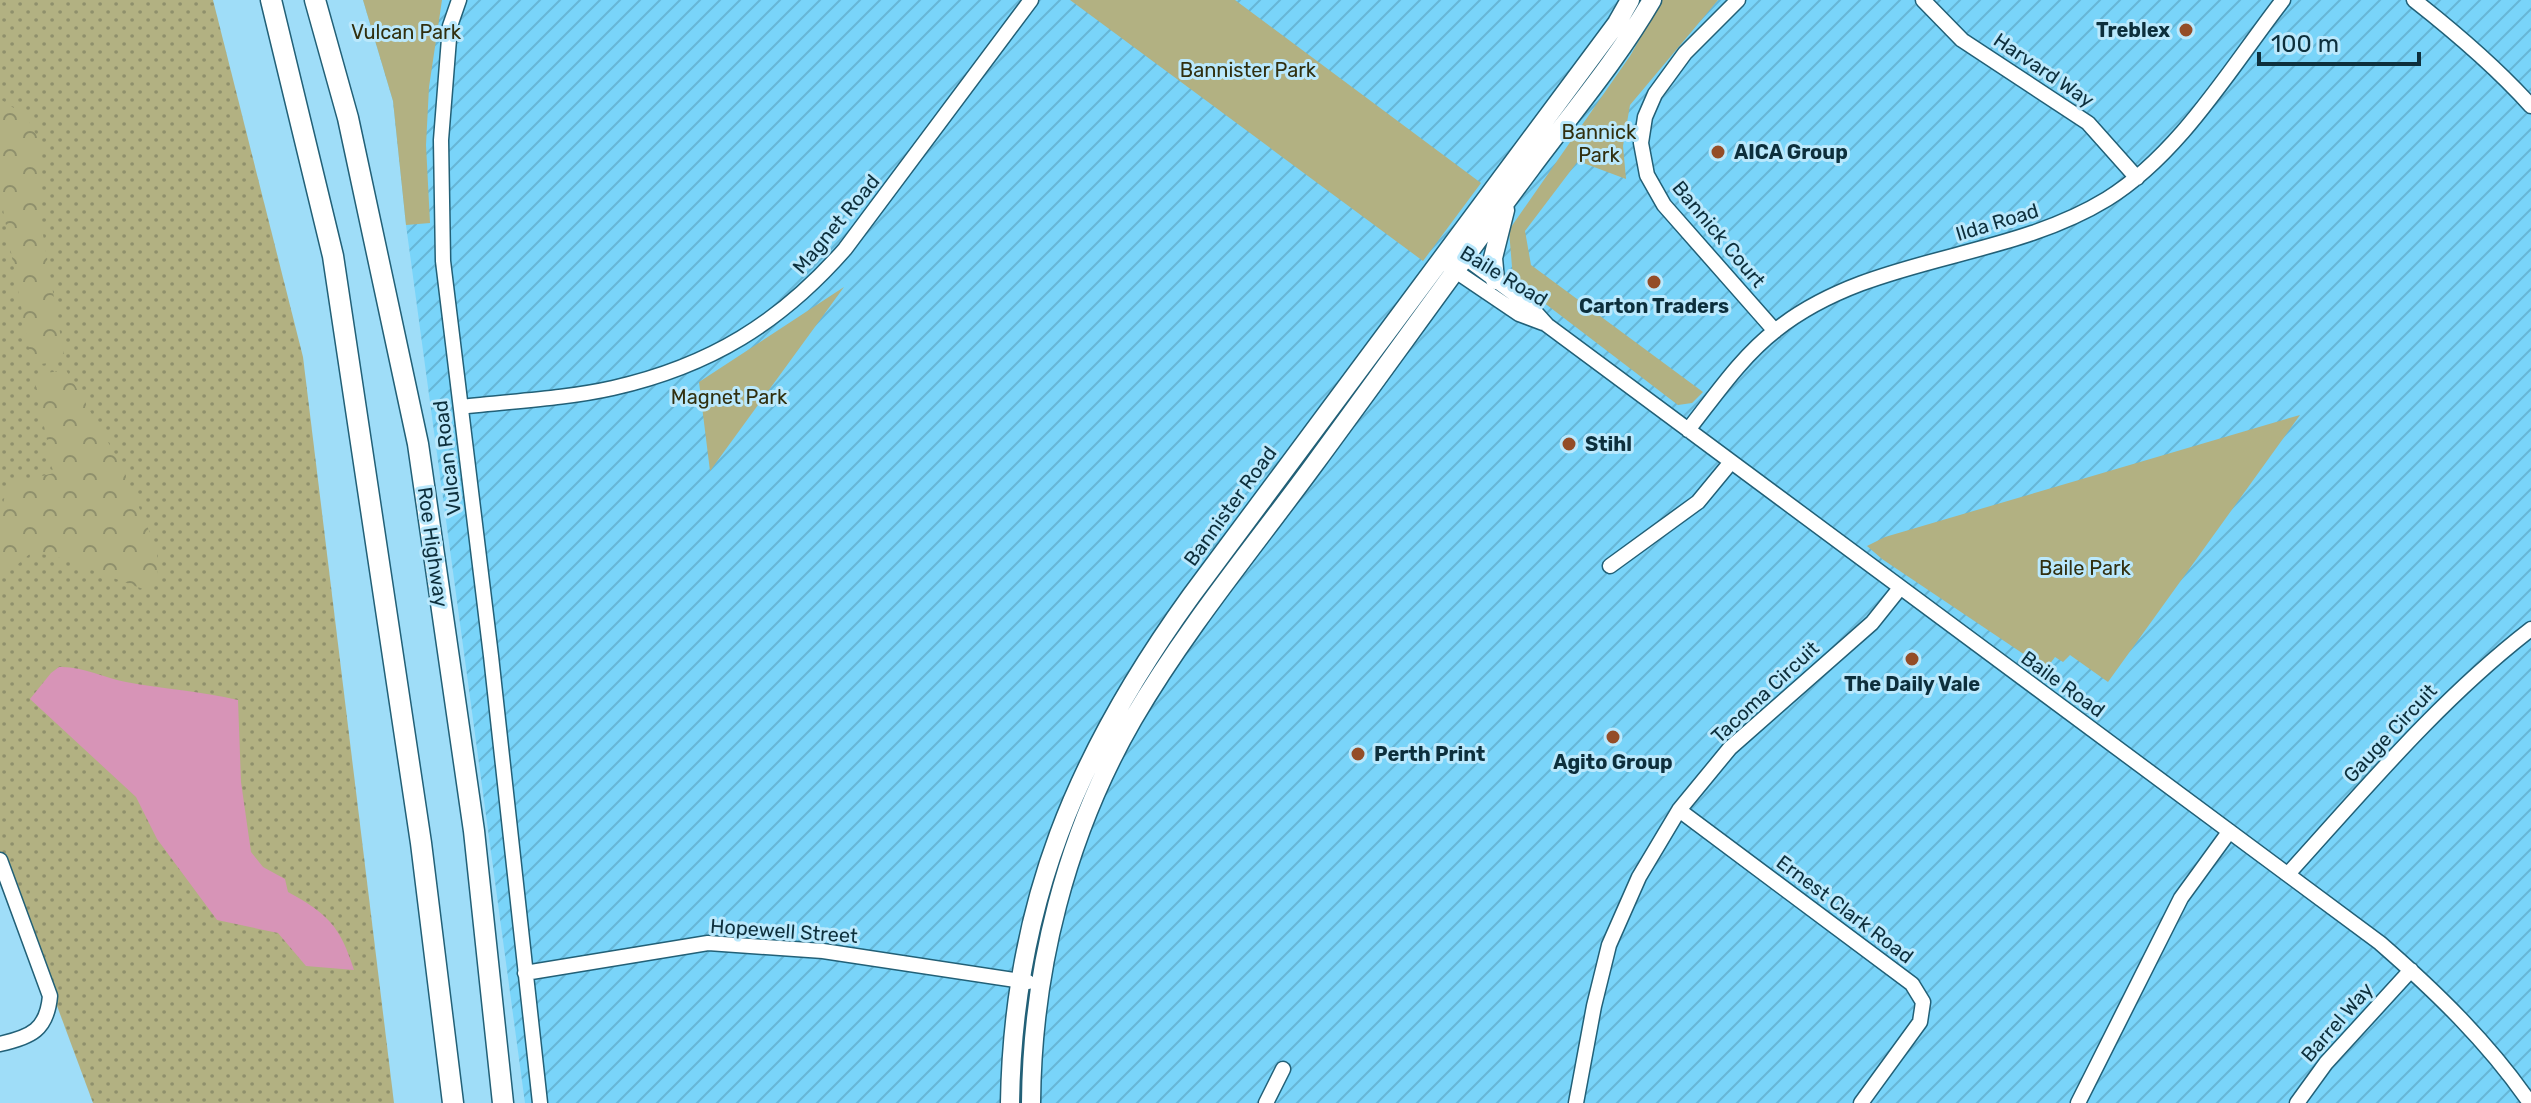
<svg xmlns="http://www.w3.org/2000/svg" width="2531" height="1103" viewBox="0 0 2531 1103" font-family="Rubik,sans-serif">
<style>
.industrial{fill:url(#industrial-furrows)}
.grass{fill:url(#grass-dots)}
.forest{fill:url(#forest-crowns)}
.park{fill:#b2b182}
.water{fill:#d794b7}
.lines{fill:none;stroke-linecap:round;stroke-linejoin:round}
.minor-casing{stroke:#226077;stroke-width:17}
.major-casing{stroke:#226077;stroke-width:21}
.highway-casing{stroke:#226077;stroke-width:23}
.minor{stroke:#fff;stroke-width:14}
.major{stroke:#fff;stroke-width:18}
.highway{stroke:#fff;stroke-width:20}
.poi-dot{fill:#944d28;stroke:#bae8fc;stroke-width:3}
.labels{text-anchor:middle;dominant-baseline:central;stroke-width:6;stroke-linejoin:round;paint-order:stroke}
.poi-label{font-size:20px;font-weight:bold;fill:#0d2f3c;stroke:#bae8fc;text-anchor:start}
.park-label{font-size:20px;fill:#312f0f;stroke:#bae8fc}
.street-label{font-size:20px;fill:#0d2f3c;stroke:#bae8fc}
</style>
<defs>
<pattern id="industrial-furrows" width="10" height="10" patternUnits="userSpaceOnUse" patternTransform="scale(2)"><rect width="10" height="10" fill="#79d4f9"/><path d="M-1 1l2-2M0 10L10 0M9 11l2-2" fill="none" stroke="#67b6d6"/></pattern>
<pattern id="grass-dots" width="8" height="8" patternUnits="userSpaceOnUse" patternTransform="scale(2)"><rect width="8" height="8" fill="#b2b182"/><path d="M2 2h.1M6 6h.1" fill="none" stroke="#8f906c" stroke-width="1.8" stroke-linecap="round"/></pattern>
<pattern id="forest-crowns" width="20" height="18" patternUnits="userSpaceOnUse" patternTransform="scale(2)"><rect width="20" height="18" fill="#b2b182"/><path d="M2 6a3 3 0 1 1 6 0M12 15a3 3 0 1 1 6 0" fill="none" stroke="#8f906c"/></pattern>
</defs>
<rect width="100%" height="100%" fill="#9fddf8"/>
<path class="industrial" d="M363 0H2531V1103H525L406 225 393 101Z"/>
<path class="grass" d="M0 0H213L303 357 394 1103H93L0 852Z"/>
<path class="forest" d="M0 99 26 116 38 138 42 229 65 361 32 365 0 193Z
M66 370 119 461 157 549 158 577 143 589 57 557 32 552 11 570 0 567V519L7 485 54 473 45 450 47 440 33 375Z"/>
<path class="park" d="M363 0H442L429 87 426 145 430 223 406 225 393 101Z
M1070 0H1235L1481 183 1423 261Z
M1662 0H1718L1630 105 1623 146 1626 179 1578 161 1525 231 1531 265 1703 392 1692 403 1678 405 1513 279 1509 230 1630 56Z
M844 287 710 471 699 382Z
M2300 415 2108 682 2070 655 2063 662 2055 657 2046 669 1882 559 1867 546 1885 537Z"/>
<path class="water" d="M59 667C82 666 104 678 126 682 163 689 201 691 238 700L241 782 251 852 263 867 285 879 288 892C328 914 340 926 354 970L306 966 278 933 217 920 157 839 136 797 30 699 51 673Z"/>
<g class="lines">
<defs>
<path id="minor" d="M459 0 450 26 441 140 443 261 491 656 540 1103
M1738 0 1685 53 1655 94 1645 117 1641 143 1647 175 1664 205 1775 331
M1923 0 1962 40 2088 123 2137 178
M2414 0C2456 33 2495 66 2531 106
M1459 253 1528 304 1547 325 2380 943C2435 991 2488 1042 2530 1103
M1448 266 1519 314 1543 323
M461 407C511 401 564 399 613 388 710 366 780 323 845 249L1031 0
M1688 430C1715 396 1741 357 1776 330 1872 254 2004 262 2107 199 2180 154 2231 67 2283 0
M1610 566 1698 502 1731 462
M1679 810 1912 984 1923 1002 1920 1022 1861 1103
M0 860 50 996C47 1030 31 1037 0 1044
M2288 874C2366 788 2439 700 2531 629
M525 973 708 943 823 951 1028 982
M1266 1103 1283 1069
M1576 1103 1594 1006 1609 945 1639 877 1679 810 1730 748 1872 623 1900 588
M2078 1103 2181 898 2229 832
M2297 1103 2326 1063 2411 970"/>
<path id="major" d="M1495 280 1493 258 1505 210
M1010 1103C1013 905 1077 754 1191 596L1617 23 1630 0
M1031 1103C1032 970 1066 835 1133 719 1185 630 1252 549 1313 466 1386 367 1457 267 1531 168 1572 113 1617 60 1652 0"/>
<path id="highway" d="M271 0 333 256 421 843 453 1103
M315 0 348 118 418 444 474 831 503 1103"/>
</defs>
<use href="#minor" class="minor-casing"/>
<use href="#major" class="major-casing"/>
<use href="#highway" class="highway-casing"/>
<use href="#minor" class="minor"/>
<use href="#major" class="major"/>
<use href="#highway" class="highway"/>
</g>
<g class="poi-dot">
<circle cx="2186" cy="30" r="8"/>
<circle cx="1718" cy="152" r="8"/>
<circle cx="1654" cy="282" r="8"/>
<circle cx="1569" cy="444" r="8"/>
<circle cx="1912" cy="659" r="8"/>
<circle cx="1613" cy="737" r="8"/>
<circle cx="1358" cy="754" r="8"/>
</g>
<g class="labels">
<g class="poi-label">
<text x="2170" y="30" text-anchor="end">Treblex</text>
<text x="1734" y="152">AICA Group</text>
<text x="1654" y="306" text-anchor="middle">Carton Traders</text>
<text x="1585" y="444">Stihl</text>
<text x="1912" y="684" text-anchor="middle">The Daily Vale</text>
<text x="1374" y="754">Perth Print</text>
<text x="1613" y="762" text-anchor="middle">Agito Group</text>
</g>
<g class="park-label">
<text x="406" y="32">Vulcan Park</text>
<text x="1248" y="70">Bannister Park</text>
<text x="1599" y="132">Bannick<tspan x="1599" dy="23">Park</tspan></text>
<text x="729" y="397">Magnet Park</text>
<text x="2085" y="568">Baile Park</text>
</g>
<g class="street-label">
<text transform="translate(2044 70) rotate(34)">Harvard Way</text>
<text transform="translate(1997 222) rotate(-17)">Ilda Road</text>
<text transform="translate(836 224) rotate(-50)">Magnet Road</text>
<text transform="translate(1719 234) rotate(50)">Bannick Court</text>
<text transform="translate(1504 276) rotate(31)">Baile Road</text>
<text transform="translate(447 458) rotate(-97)">Vulcan Road</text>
<text transform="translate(1230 506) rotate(-54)">Bannister Road</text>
<text transform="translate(433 547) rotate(82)">Roe Highway</text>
<text transform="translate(2063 684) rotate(36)">Baile Road</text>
<text transform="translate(1765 692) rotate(-43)">Tacoma Circuit</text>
<text transform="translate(2390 733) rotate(-47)">Gauge Circuit</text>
<text transform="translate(1845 909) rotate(37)">Ernest Clark Road</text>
<text transform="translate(784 931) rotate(4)">Hopewell Street</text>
<text transform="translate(2337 1022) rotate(-49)">Barrel Way</text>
</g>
</g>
<path d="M2259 52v12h160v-12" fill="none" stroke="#0d2f3c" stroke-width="4"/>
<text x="2271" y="52" font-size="24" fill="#0d2f3c" stroke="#bae8fc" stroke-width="6" paint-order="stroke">100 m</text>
</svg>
